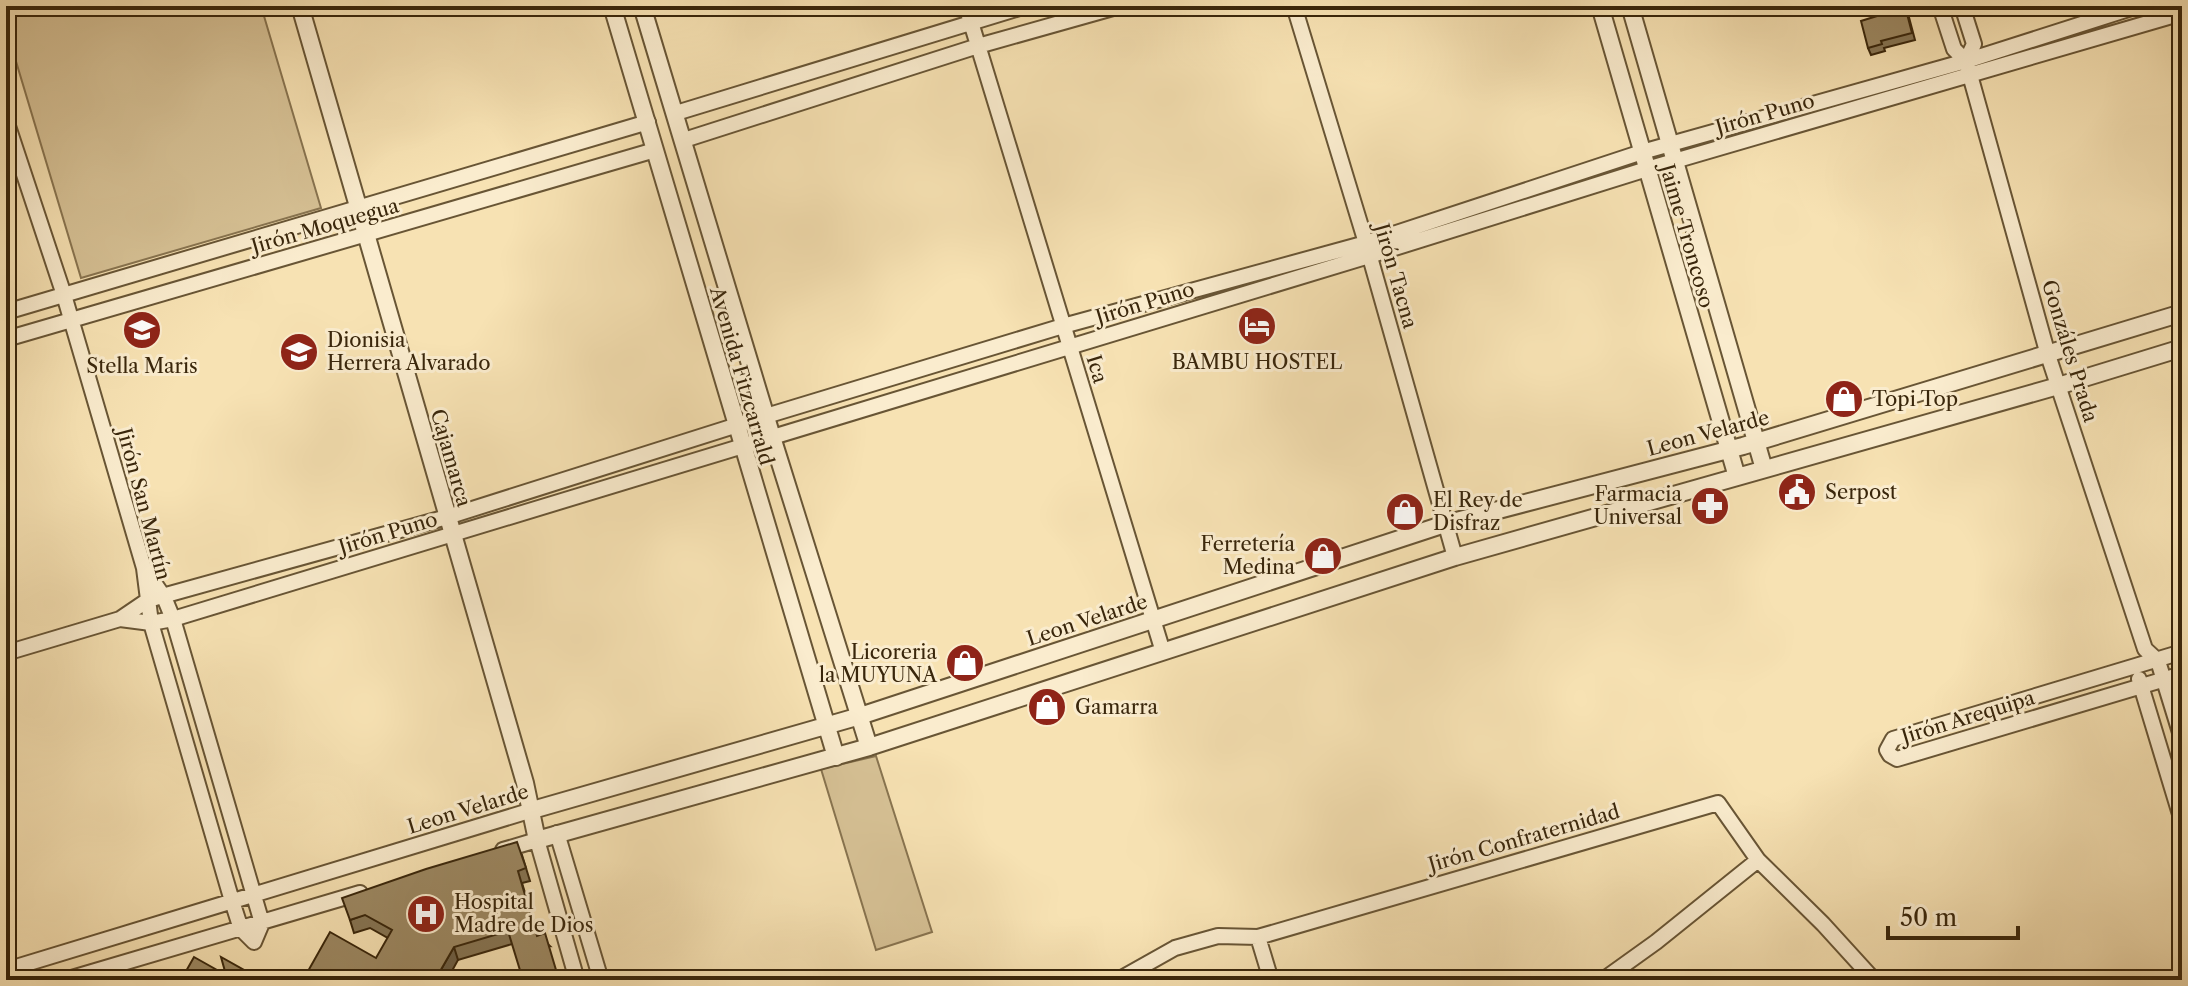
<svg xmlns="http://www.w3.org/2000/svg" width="2188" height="986" viewBox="0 0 2188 986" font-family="'Libre Caslon Text',serif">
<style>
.green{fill:#d7c296;stroke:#887450;stroke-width:2}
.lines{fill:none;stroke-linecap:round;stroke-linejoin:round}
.minor-casing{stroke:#685535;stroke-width:18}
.tertiary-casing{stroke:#685535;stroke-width:20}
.minor{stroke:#faecce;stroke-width:14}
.tertiary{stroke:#faecce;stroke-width:16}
.wall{fill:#867554;stroke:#39260b;stroke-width:2}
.shaded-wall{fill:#6d5f45;stroke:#39260b;stroke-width:2}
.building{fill:#9c8862;stroke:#39260b;stroke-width:2}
.labels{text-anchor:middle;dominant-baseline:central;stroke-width:6;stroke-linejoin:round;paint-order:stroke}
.street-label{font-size:20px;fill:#39260b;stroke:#faecce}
.poi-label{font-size:20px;fill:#39260b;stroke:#faecce;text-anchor:start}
</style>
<rect width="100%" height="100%" fill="#f7e2b3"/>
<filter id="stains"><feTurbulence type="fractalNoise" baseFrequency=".0025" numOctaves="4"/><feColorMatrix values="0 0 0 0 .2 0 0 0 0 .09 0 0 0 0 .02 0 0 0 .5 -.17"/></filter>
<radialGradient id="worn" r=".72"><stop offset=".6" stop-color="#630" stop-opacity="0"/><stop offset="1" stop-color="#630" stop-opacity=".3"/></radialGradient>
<path class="green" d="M42 6H261L321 208 81 278 6 28V17Z
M876 756 932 932 876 950 821 769Z"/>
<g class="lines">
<defs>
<path id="minor" d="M966 6 1163 652
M1294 6 1366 243 1455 557
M1940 6 1954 49 1966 61 1970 75 2048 355 2145 649 2158 661 2182 739
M1962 6 1974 44 1966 61
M676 113 1026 6
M6 120 64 295 144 568 151 623 232 901 241 929 254 942 262 923 173 619 164 597 144 568
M684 140 978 46 1120 6
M6 312 648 122
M6 339 655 150
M120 619 151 623 173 619 1369 256 1647 169 2182 13
M2182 652 1893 739 1887 750 1890 755 1897 759 2182 674
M6 653 120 619 148 600 447 517 766 416 1063 326 1366 243 1642 152 1966 61 2138 6
M2139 679 2182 821
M557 833 601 980
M503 850 537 840 577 980
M1258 937 1271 980
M6 970 529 811
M65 980 360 893
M1118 980 1175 948 1218 936 1258 937 1718 803 1758 860 1823 924 1874 980
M1603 980 1656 942 1758 860"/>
<path id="tertiary" d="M300 6 525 783 537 840 869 747 1455 557 2058 386 2182 348
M612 6 836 757
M642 6 772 437 869 747
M1600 6 1737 477
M1630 6 1764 469
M529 811 860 716 1445 524 1743 446 2182 313"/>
</defs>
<use href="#minor" class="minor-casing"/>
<use href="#tertiary" class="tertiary-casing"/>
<use href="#minor" class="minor"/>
<use href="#tertiary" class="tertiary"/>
</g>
<path class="wall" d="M1906 6 1915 40 1884 48 1885 51 1871 55 1868 48Z
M522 855 530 881 522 883 538 935 550 946 512 944 458 960 388 938 370 928 354 933 350 920Z"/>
<path class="shaded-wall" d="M454 947 458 960 447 980H435Z"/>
<path class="building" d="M1887 6H1905L1912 33 1881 41 1882 44 1868 48 1861 21 1877 16 1875 9Z
M517 842 526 868 518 871 537 936 545 933 559 980H523L508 931 454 947 435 980H303L330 932 376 958 392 930 365 915 350 920 342 898 426 869Z
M194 957 226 975 221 957 262 980H181Z"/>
<defs>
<symbol id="hotel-disc" viewBox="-11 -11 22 22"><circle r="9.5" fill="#8f2418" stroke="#faecce"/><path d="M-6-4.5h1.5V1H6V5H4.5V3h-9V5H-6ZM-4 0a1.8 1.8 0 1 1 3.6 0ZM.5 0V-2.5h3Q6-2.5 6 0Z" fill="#fff"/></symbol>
<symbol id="school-disc" viewBox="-11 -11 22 22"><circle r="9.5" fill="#8f2418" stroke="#faecce"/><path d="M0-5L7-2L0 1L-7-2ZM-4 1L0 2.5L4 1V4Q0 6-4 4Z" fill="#fff"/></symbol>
<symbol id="shop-disc" viewBox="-11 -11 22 22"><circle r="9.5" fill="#8f2418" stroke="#faecce"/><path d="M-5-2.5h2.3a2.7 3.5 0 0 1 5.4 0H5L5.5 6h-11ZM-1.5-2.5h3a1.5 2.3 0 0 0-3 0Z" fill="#fff"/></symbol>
<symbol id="civic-disc" viewBox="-11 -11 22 22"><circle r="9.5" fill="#8f2418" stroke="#faecce"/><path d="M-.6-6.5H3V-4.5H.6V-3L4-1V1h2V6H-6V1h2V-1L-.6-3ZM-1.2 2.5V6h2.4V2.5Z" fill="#fff"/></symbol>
<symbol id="pharmacy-disc" viewBox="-11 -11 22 22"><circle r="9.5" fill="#8f2418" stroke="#faecce"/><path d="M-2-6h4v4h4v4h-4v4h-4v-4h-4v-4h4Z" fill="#fff"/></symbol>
<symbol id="hospital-disc" viewBox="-11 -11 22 22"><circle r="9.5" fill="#8f2418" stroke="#faecce"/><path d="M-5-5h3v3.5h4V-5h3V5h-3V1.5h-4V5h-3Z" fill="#fff"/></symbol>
</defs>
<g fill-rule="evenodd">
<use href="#hotel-disc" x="1235" y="304" width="44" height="44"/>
<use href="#school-disc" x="120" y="308" width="44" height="44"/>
<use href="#school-disc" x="277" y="330" width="44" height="44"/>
<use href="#shop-disc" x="1822" y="377" width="44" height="44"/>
<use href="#civic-disc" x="1775" y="470" width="44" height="44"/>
<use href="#pharmacy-disc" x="1688" y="484" width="44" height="44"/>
<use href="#shop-disc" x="1383" y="490" width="44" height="44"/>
<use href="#shop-disc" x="1301" y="534" width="44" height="44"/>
<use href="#shop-disc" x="943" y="641" width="44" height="44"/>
<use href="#shop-disc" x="1025" y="685" width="44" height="44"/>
<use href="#hospital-disc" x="404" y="892" width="44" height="44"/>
</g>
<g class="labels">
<g class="street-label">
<text transform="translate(1765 114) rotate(-16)">Jirón Puno</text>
<text transform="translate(325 226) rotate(-16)">Jirón Moquegua</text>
<text transform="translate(1687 236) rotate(74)">Jaime Troncoso</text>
<text transform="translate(1396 276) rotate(74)">Jirón Tacna</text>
<text transform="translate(1145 303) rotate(-17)">Jirón Puno</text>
<text transform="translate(2070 351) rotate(73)">Gonzáles Prada</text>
<text transform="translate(1097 369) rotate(73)">Ica</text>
<text transform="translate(742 376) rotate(74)">Avenida Fitzcarrald</text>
<text transform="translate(1708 433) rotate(-15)">Leon Velarde</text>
<text transform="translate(451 458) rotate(74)">Cajamarca</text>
<text transform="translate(144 504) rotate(75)">Jirón San Martín</text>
<text transform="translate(388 533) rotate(-17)">Jirón Puno</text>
<text transform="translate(1087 620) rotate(-18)">Leon Velarde</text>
<text transform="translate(1968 717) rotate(-17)">Jirón Arequipa</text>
<text transform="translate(468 809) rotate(-17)">Leon Velarde</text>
<text transform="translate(1524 838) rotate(-16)">Jirón Confraternidad</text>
</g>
<g class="poi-label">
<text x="327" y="340">Dionisia<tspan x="327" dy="23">Herrera Alvarado</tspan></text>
<text x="1257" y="362" text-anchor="middle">BAMBU HOSTEL</text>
<text x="142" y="366" text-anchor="middle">Stella Maris</text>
<text x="1872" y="399">Topi Top</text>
<text x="1825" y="492">Serpost</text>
<text x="1682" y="494" text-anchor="end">Farmacia<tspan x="1682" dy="23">Universal</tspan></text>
<text x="1433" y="500">El Rey de<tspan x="1433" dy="23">Disfraz</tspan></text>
<text x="1295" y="544" text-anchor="end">Ferretería<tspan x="1295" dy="23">Medina</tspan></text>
<text x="937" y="652" text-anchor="end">Licoreria<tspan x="937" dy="23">la MUYUNA</tspan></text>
<text x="1075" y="707">Gamarra</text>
<text x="454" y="902">Hospital<tspan x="454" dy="23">Madre de Dios</tspan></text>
</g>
</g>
<rect width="2188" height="986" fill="none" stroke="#f7e2b3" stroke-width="32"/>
<rect x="8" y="8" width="2172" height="970" fill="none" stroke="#39260b" stroke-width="4"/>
<rect x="16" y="16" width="2156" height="954" fill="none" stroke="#39260b" stroke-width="2"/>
<path d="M1888 926v12h130v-12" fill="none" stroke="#39260b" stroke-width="4"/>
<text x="1900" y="926" font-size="24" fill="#39260b" stroke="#faecce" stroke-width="6" paint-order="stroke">50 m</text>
<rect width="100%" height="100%" filter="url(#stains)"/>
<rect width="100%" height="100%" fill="url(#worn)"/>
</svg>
